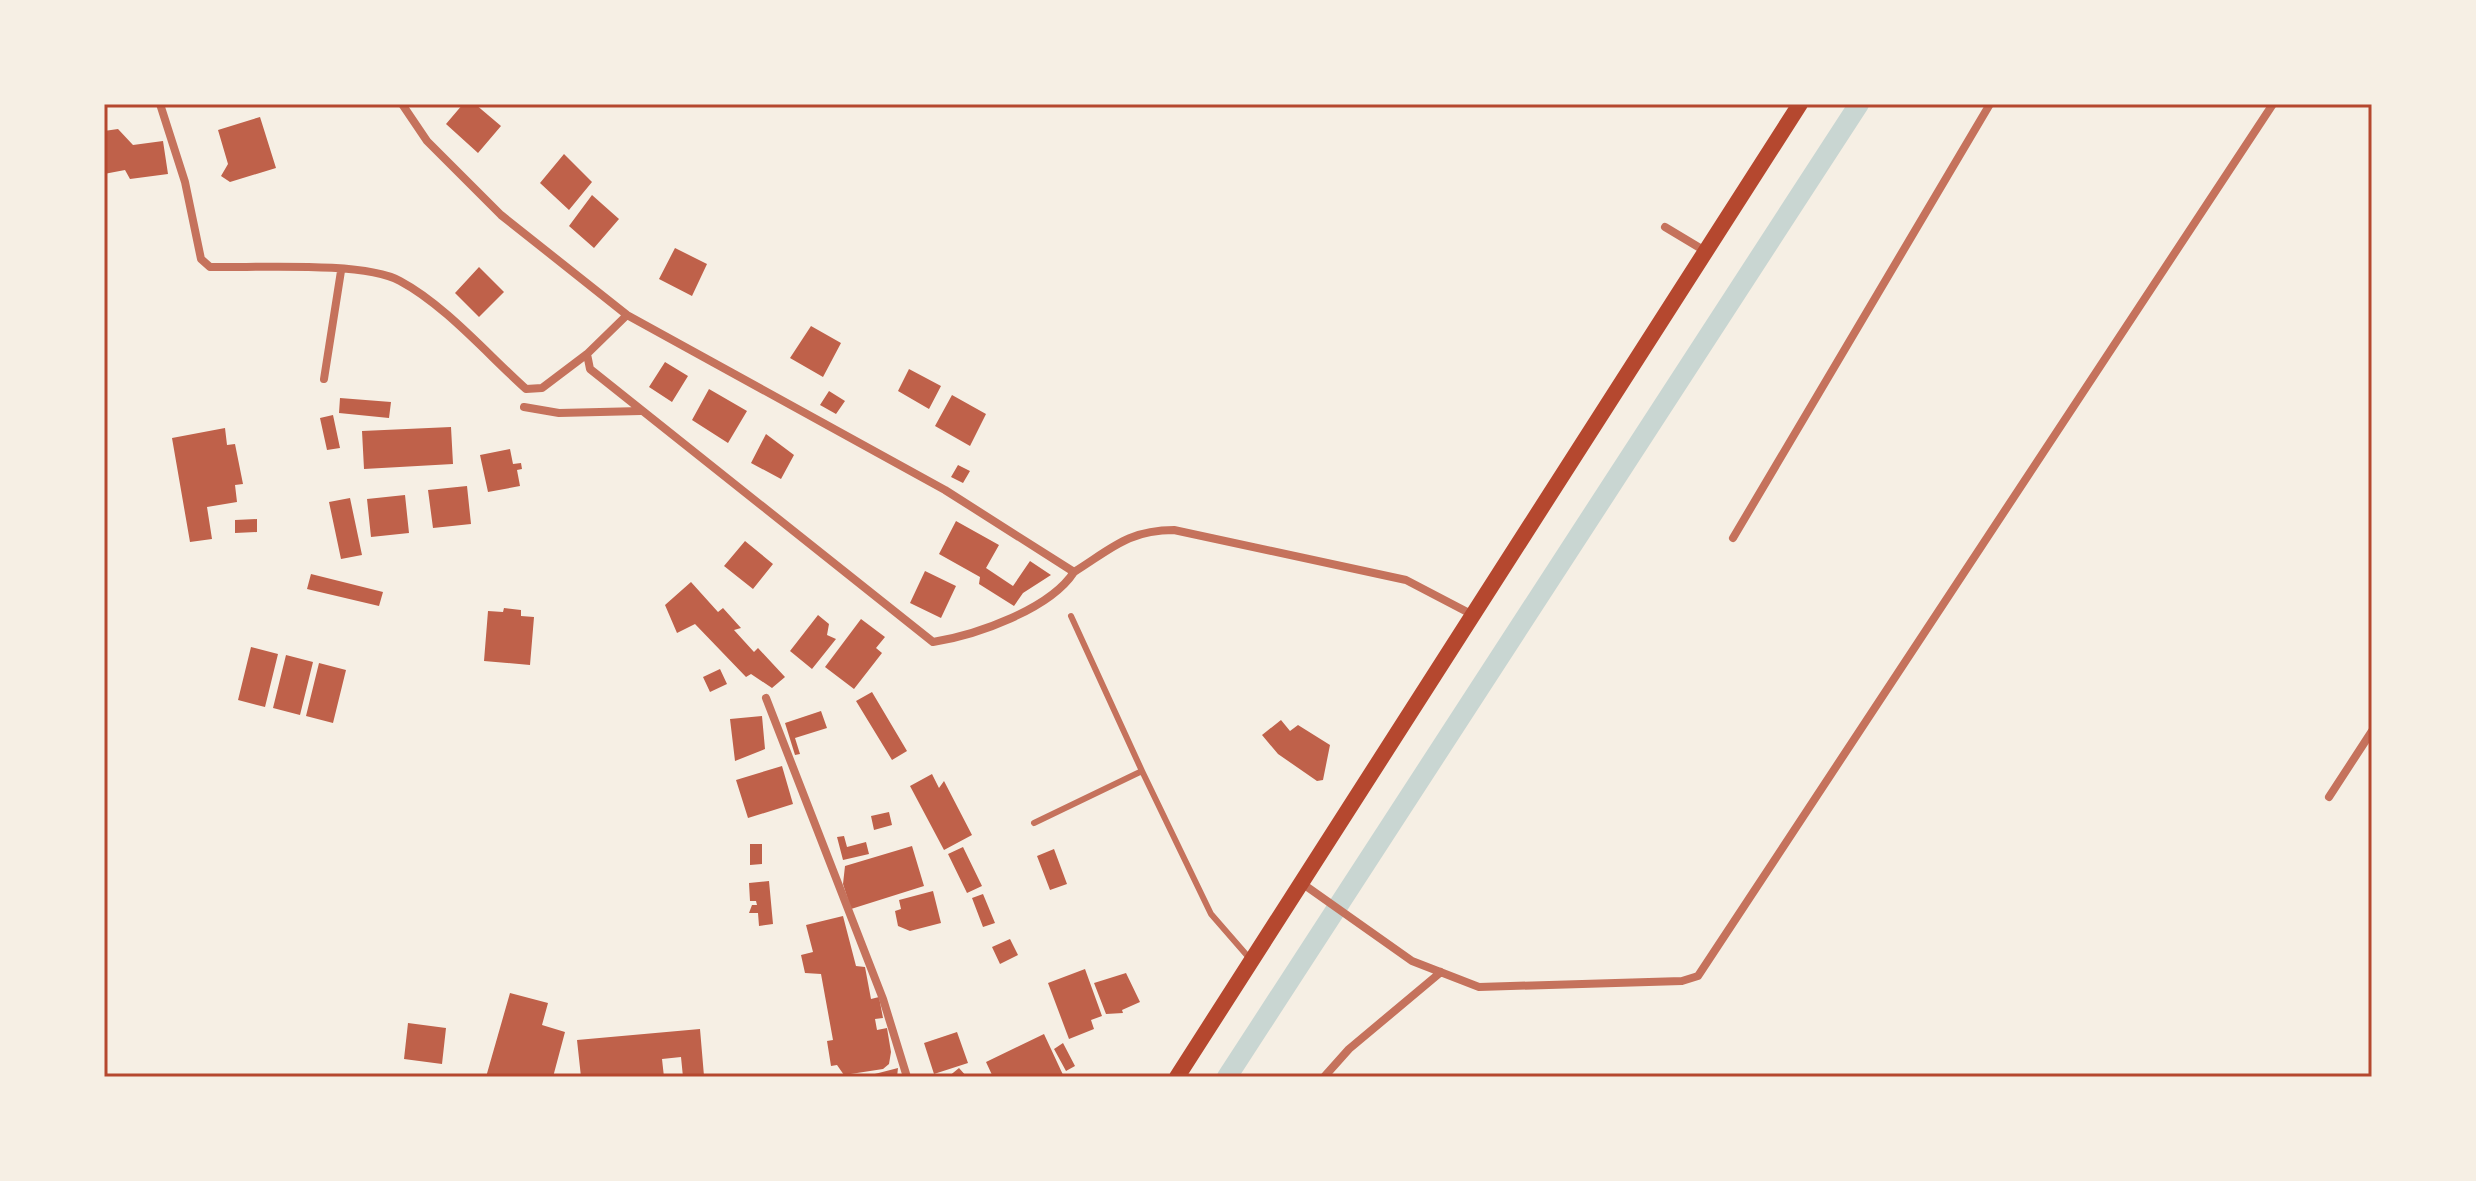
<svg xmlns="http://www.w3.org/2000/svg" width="2476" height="1181" viewBox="0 0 2476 1181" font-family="'PT Sans',sans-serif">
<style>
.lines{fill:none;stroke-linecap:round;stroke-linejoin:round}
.canal{stroke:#c9d6d2;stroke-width:20}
.building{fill:#bf614a}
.service{stroke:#c5725c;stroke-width:6}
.minor{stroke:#c5725c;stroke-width:8}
.secondary{stroke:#b5482f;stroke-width:16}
.neatline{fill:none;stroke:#b5482f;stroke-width:3}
</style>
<rect width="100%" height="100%" fill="#f6efe4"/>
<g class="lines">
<path class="canal" d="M1227 1077 1859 104"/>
</g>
<path class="building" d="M463 104H475L501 126 478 153 446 124Z
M260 117 276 168 230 182 221 176 228 164 218 130Z
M118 129 133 145 163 141 168 174 130 179 125 170 104 174V131Z
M564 154 592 182 569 210 540 183Z
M592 195 619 219 594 248 569 226Z
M675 248 707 264 692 296 659 279Z
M479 267 504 292 479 317 455 293Z
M811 326 841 343 823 377 790 358Z
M665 362 688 376 672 402 649 387Z
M909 369 941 386 929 409 898 391Z
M709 389 747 411 728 443 692 420Z
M829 391 845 401 836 414 820 405Z
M952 395 986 414 970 446 935 426Z
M340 398 391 402 389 418 339 413Z
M333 415 340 448 327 450 320 418Z
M451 427 453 464 364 469 362 431Z
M225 428 227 445 235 444 243 484 235 485 237 502 207 507 212 539 190 542 172 438Z
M766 434 794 455 781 479 751 463Z
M510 449 513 464 521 463 522 469 517 470 520 486 488 492 480 455Z
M958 465 970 471 963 483 951 477Z
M467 486 471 524 433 528 428 490Z
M405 495 409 533 371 537 367 499Z
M350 498 362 555 341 559 329 502Z
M257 519V532L235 533V520Z
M956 521 999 545 986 568 1013 586 1030 561 1051 575 1023 593 1014 606 979 584 980 577 939 554Z
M745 541 773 564 753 589 724 566Z
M925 571 956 586 941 618 910 603Z
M311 574 383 592 379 606 307 589Z
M691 582 718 612 723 608 741 628 734 630 754 652 758 648 785 677 772 688 751 674 746 677 695 624 677 633 665 605Z
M504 608 521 610V616L534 617 530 665 484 661 488 611 503 612Z
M818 615 829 624 827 635 836 639 812 669 790 651Z
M861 619 885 637 876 648 882 653 854 689 825 667Z
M251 647 278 654 265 707 238 700Z
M286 655 313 662 300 715 273 708Z
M319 663 346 670 333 723 306 716Z
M720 669 727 684 710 692 703 677Z
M872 692 907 751 892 760 856 701Z
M821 711 827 728 795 738 800 754 795 755 785 723Z
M762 716 765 749 735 761 730 719Z
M1281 720 1290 731 1298 725 1330 745 1323 780 1317 781 1278 754 1262 735Z
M782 766 793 804 748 818 736 780Z
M932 774 939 788 944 781 972 835 944 850 910 786Z
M889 812 892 825 874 830 871 816Z
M844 836 847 847 866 842 869 854 843 860 837 837Z
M750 844H762V864L750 865Z
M912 846 924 886 851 909 843 884 845 866Z
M963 847 982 886 967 893 948 854Z
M1054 849 1067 884 1050 890 1037 856Z
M769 881 773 924 759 926 758 913H749L752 905H757L756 901H750L749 883Z
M933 891 941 923 910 931 898 926 895 911 901 909 899 900Z
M983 894 995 923 983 927 972 898Z
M843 916 856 966 865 967 871 999 879 997 883 1018 875 1019 877 1030 887 1028 891 1052 889 1064 883 1069 844 1075 837 1065 831 1066 827 1041 833 1040 821 974 805 973 801 955 813 952 806 925Z
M1010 939 1018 955 1000 964 992 947Z
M1085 969 1102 1016 1091 1020 1094 1029 1069 1039 1048 983Z
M1126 973 1140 1002 1122 1010 1123 1013 1106 1014 1094 983Z
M510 993 548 1003 542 1025 565 1032 553 1077H486Z
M408 1023 446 1028 442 1064 404 1059Z
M700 1029 704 1076 683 1077 681 1057 662 1059 664 1077H581L577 1040Z
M957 1032 968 1063 934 1074 924 1043Z
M1044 1034 1064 1077H993L986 1062Z
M1063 1043 1075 1066 1066 1071 1054 1049Z
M898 1068 897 1077H868L867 1076Z
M959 1068 967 1077H948Z"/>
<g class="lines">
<path class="service" d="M1071 616 1142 771
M1034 823 1142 771 1211 914 1251 960"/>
<path class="minor" d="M160 104 185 182 201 259 210 267C254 268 364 261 400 281 445 305 488 355 526 389L542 388 587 354
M402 104 427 141 501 215 627 315 945 490 1074 572C1111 549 1128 530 1174 530L1406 580 1473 615
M1665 227 1705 251
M627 315 587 354 590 369 933 642C977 635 1050 609 1074 572
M324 379 341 271
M524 407 559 413 641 411
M1733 538 1990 104
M766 698 883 999 907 1077
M2329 797 2372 731
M1303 884 1412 961 1479 987 1682 981 1698 976 2273 104
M1324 1077 1349 1049 1441 972"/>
<path class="secondary" d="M1177 1077 1800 104"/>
</g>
<rect width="2476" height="1181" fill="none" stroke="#f6efe4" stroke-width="212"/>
<rect x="106" y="106" width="2264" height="969" class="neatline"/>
</svg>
